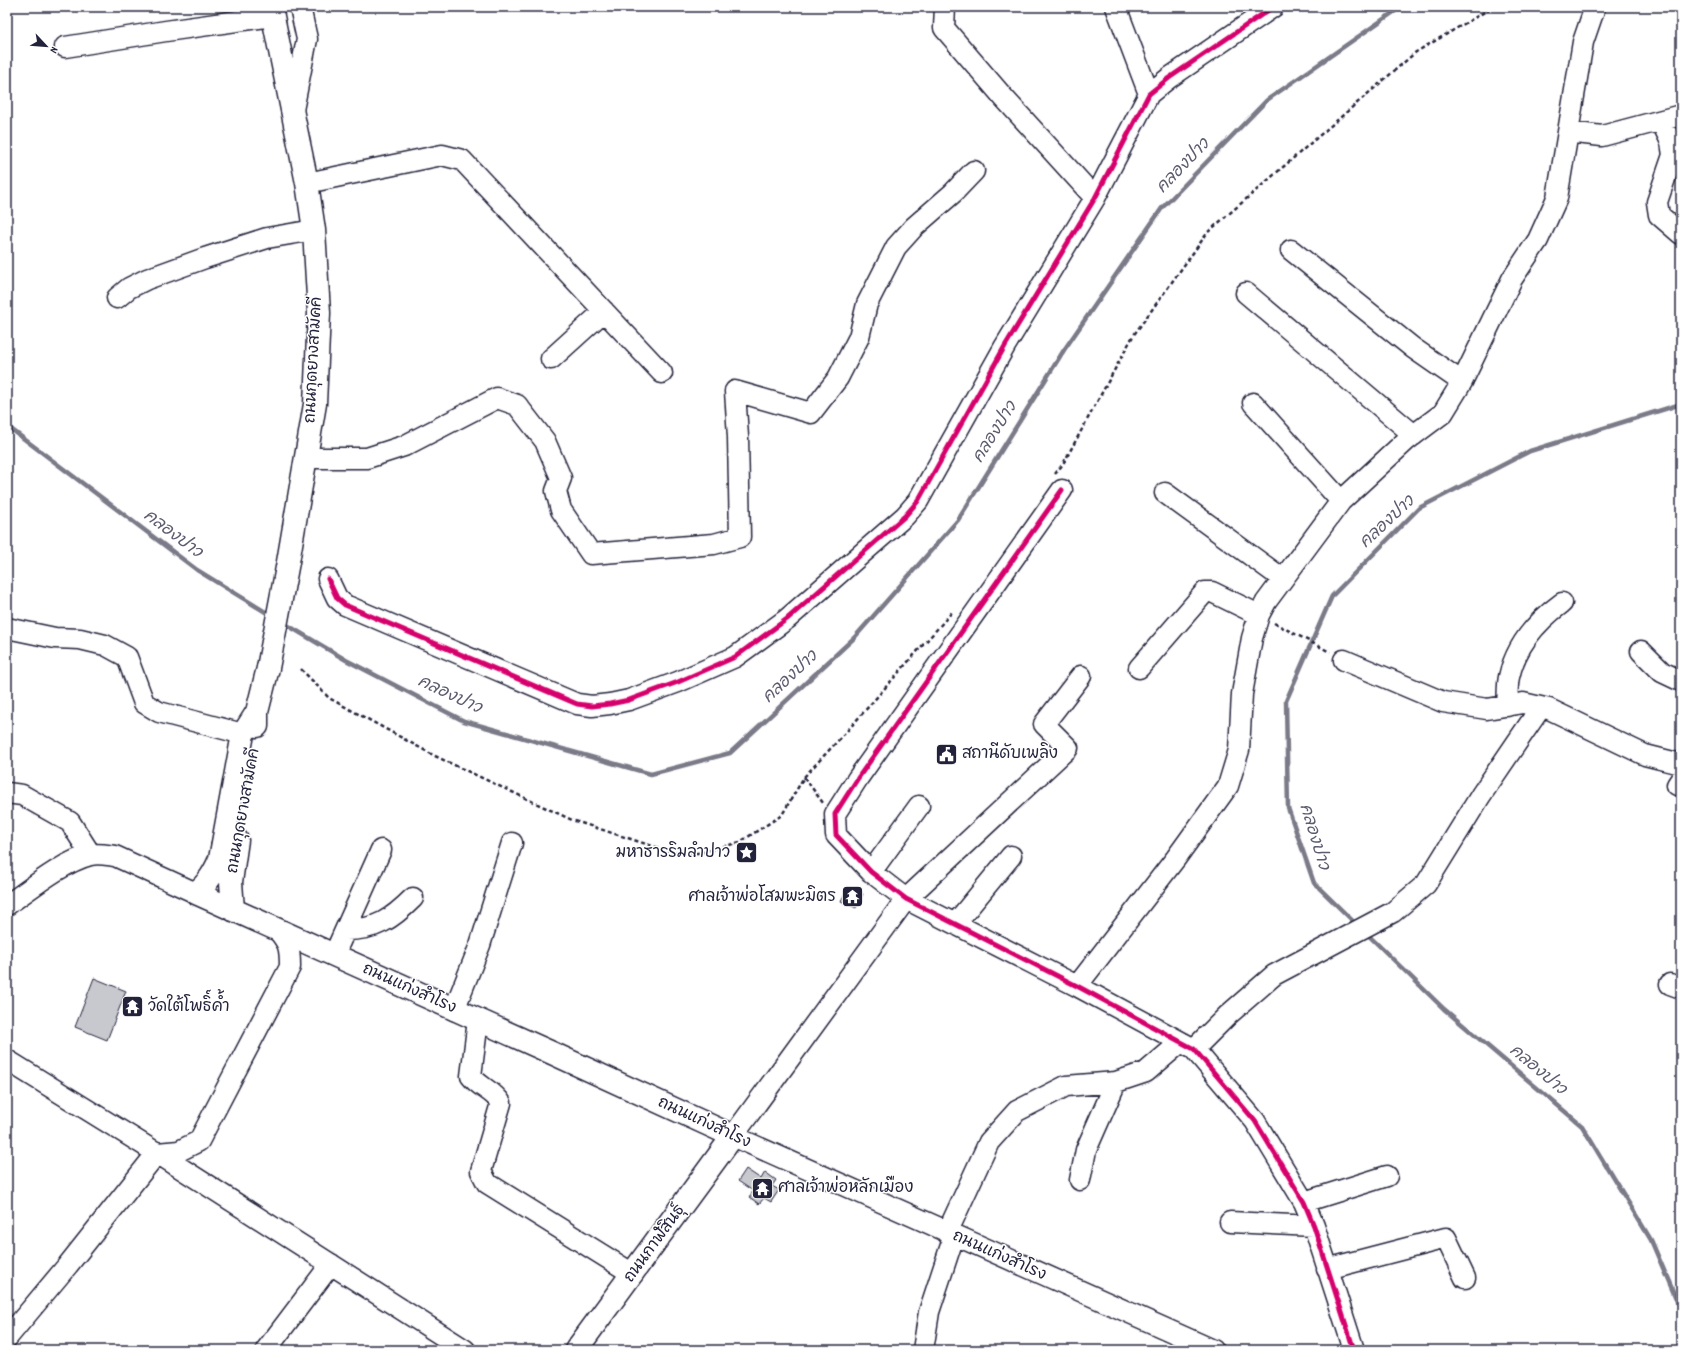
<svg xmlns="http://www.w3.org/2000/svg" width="1688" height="1357" viewBox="0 0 1688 1357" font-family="Dekko,'Playpen Sans Thai',sans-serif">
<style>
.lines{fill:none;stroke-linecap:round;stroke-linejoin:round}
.stream{stroke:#7a7a88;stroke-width:4.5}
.building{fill:#c8c8cf;stroke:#22223b}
.minor-casing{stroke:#22223b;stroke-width:23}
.major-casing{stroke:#22223b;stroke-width:25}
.path{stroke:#22223b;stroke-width:2.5;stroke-dasharray:4 3;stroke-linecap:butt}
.minor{stroke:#fff;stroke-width:20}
.major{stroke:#fff;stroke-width:22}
.cycleway-casing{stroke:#fff;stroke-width:8}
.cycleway{stroke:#d6006c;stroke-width:5}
.labels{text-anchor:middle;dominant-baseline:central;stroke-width:3;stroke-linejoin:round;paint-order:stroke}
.street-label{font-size:16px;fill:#22223b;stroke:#fff}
.poi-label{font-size:16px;fill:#22223b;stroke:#fff;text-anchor:start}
.water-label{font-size:17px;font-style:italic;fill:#5c5c6f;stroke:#fff}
</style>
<rect width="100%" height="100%" fill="#fff"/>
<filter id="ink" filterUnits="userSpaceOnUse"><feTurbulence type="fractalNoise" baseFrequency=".025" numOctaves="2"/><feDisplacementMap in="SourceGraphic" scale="8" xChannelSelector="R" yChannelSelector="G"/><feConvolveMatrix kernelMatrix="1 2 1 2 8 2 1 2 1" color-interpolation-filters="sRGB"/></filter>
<g filter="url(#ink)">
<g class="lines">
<path class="stream" d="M7 426 197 570 272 616
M282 622 346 660 464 721 651 774 730 753 854 638 958 520 1064 350 1162 208 1267 100 1401 7
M1358 926 1314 883 1288 808 1286 701 1332 596 1419 508 1530 451 1681 404
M1365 932 1444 1009 1582 1126 1651 1240 1681 1310"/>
</g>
<path class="building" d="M848 887 863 894 856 908 841 901Z
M94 978 126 991 107 1040 75 1027Z
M746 1169 761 1179 765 1172 776 1180 772 1186 779 1190 771 1202 764 1198 759 1204 749 1197 753 1191 738 1181Z"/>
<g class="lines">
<defs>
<path id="minor" d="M945 7 944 28 1004 98 1095 198
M1116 7 1149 94
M65 47 166 31 273 16
M293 110 307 39 300 7
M1661 121 1671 142 1673 155 1657 202 1659 215 1681 234
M1568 132 1602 136 1681 115
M307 183 442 155 462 160 662 373
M1291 250 1413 348 1462 382
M1246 293 1414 435
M117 298 129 288 147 279 205 258 267 238 314 230
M551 359 604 311
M1253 403 1341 501
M306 458H367L404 446 497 398 517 405 545 441 561 478 556 491 561 510 591 554 714 544 740 537 738 437 735 391 811 413 838 378 859 337 867 304 896 247 914 227 953 193 974 171
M1062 490 858 778 835 814 836 835 871 872 906 899 1077 986 1194 1049 1255 1121 1304 1202 1314 1226 1354 1350
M1165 493 1283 579
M328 579 337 598 345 605 577 704 592 706 610 704 629 700 678 682 735 657 787 619 905 516 918 501 1005 346 1095 198 1149 94 1169 78 1273 7
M7 628 55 638 80 639 105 645 127 657 144 703 159 712 243 734
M1641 651 1662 672 1681 681
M1344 660 1443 702 1487 709 1523 703 1549 709 1645 755 1681 764
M1139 668 1205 592H1212L1259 615
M1081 676 1044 724 1068 748 906 899 733 1136 1213 1350
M1507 706C1508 697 1507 686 1509 677 1516 645 1536 622 1562 603
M1677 785 1681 779
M7 793 22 795 70 822 91 855
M871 872 919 806
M7 905C30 889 63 862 90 855 98 853 107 855 115 856L196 893
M955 924 1011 856
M346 930C376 930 392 919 413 898
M334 955 381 850
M1670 984 1681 988
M1077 986 1176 858 1228 786 1239 750 1242 694 1252 638 1259 615 1266 602 1341 501 1407 440 1443 413 1462 382 1512 279 1538 240 1557 198 1583 42 1595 7
M454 1010 480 945 512 843
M478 1020 471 1076C480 1088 493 1090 501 1103L481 1171 487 1183 633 1274
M1194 1049 1228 1015 1274 975 1393 912 1426 884 1481 795 1541 707
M7 1060 157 1153 465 1350
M1080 1180 1086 1150 1116 1082
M1304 1202 1387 1176
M1230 1222 1314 1226
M947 1233 989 1142 1017 1111 1066 1086 1116 1082 1146 1072 1181 1042
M1327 1269 1446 1238 1465 1278
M7 1338 68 1265 157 1153 179 1151 199 1141 290 967C290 947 289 944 277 929
M266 1350 331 1264
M923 1350 929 1312 954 1236"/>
<path id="major" d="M257 712 243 734 220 859C214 873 208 883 196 893L552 1053 733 1136 576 1350
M257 726V712L268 668 288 562 315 404 319 313 314 230 307 183 271 7
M233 910 231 882 237 840"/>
</defs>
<use href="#minor" class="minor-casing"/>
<use href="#major" class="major-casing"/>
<path class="path" d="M1055 474 1063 464 1133 336 1208 232 1416 52 1493 7
M1274 623 1330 652
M301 669 329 698 435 756 572 820 674 853H700L740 842 782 815 804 777 847 731 953 611
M804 777 823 803"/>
<use href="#minor" class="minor"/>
<use href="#major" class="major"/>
<defs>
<path id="cycleway" d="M1062 490 858 778 835 814 836 835 871 872 906 899 1077 986 1194 1049 1255 1121 1304 1202 1314 1226 1354 1350
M328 579 337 598 345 605 577 704 592 706 610 704 629 700 678 682 735 657 787 619 905 516 918 501 1005 346 1095 198 1149 94 1169 78 1273 7"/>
</defs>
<use href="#cycleway" class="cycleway-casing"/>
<use href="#cycleway" class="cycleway"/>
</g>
</g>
<defs>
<symbol id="civic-square" viewBox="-11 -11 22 22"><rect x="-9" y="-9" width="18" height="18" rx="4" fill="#22223b" stroke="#fff"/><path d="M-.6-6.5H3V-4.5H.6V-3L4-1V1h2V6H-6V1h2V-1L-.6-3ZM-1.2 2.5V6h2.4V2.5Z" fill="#fff"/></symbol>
<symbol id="sight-square" viewBox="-11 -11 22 22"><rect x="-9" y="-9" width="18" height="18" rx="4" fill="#22223b" stroke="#fff"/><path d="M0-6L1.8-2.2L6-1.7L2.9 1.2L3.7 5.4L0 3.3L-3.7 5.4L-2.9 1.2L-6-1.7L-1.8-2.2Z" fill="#fff"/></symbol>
<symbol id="temple-square" viewBox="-11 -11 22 22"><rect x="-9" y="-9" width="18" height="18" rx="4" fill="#22223b" stroke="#fff"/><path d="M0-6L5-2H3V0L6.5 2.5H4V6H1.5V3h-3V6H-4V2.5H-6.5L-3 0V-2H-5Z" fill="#fff"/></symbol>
</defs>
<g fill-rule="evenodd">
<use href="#civic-square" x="934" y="742" width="25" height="25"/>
<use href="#sight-square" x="734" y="840" width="25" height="25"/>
<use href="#temple-square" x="840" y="884" width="25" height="25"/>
<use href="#temple-square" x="120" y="994" width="25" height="25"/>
<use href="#temple-square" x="750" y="1176" width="25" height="25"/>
</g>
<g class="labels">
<g class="street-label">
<text transform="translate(314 360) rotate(-87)">ถนนกุดยางสามัคคี</text>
<text transform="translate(244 811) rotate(-80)">ถนนกุดยางสามัคคี</text>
<text transform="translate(409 989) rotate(24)">ถนนแก่งสำโรง</text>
<text transform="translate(704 1123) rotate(25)">ถนนแก่งสำโรง</text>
<text transform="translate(655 1244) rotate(-54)">ถนนกาฬสินธุ์</text>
<text transform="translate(999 1256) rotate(24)">ถนนแก่งสำโรง</text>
</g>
<g class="poi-label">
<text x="962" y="754">สถานีดับเพลิง</text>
<text x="730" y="853" text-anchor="end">มหาธารริมลำปาว</text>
<text x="836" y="897" text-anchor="end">ศาลเจ้าพ่อโสมพะมิตร</text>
<text x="148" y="1007">วัดใต้โพธิ์คำ้</text>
<text x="778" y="1188">ศาลเจ้าพ่อหลักเมือง</text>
</g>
<g class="water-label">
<text transform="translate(1184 167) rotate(-46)">คลองปาว</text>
<text transform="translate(996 433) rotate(-58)">คลองปาว</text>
<text transform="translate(1388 523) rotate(-43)">คลองปาว</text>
<text transform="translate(172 535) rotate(37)">คลองปาว</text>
<text transform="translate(791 678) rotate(-43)">คลองปาว</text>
<text transform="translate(449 696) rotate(25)">คลองปาว</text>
<text transform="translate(1313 837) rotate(73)">คลองปาว</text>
<text transform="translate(1537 1071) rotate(40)">คลองปาว</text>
</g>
</g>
<rect width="1688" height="1357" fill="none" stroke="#fff" stroke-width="24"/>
<rect x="12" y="12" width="1664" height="1333" fill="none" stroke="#22223b" stroke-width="1.5" filter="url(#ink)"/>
<g transform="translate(46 46) rotate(116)" stroke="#ffffff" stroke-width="3" paint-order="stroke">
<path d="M0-3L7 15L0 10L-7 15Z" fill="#22223b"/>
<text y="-6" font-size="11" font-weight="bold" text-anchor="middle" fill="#22223b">N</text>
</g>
</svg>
